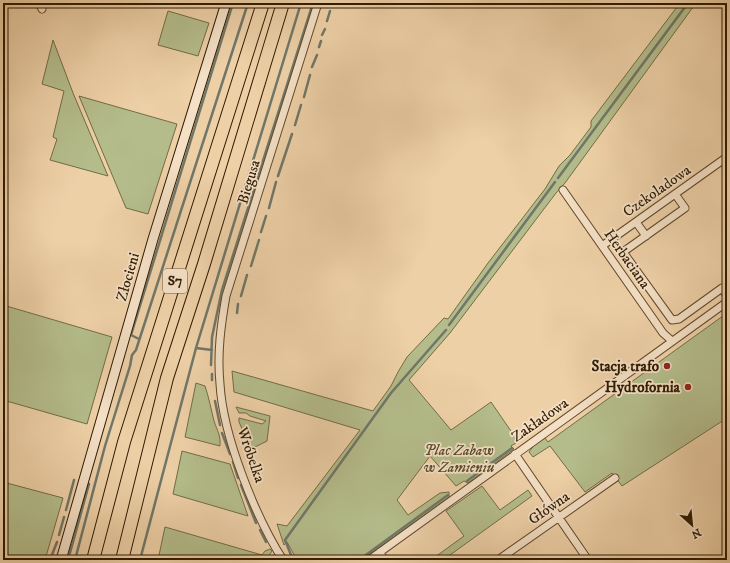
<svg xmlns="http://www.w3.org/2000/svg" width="730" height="563" viewBox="0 0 730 563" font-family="'IM FELL DW Pica',serif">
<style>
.green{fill:#b4bc8b;stroke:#726c46}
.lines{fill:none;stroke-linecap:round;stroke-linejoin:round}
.stream{stroke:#707769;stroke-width:2.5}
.street-casing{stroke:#60482a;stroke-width:9}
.secondary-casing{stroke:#301b00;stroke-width:11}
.highway-casing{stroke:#301b00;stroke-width:14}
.street{stroke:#f4e0c6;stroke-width:7}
.secondary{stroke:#f4e0c6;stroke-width:9}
.highway{stroke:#eed0a7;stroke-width:12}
.poi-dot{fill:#8f2418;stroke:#f4e0c6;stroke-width:1.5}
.labels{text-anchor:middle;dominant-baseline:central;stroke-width:3.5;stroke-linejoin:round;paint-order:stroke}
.shield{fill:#f4e0c6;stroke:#6b563b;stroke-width:1}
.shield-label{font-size:14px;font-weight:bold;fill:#301b00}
.street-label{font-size:15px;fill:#301b00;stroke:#f4e0c6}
.poi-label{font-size:15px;font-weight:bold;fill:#301b00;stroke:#f4e0c6;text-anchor:end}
.park-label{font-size:15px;font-style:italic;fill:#584b2a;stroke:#f4e0c6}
</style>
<rect width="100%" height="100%" fill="#eed0a7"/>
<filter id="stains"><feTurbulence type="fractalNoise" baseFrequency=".005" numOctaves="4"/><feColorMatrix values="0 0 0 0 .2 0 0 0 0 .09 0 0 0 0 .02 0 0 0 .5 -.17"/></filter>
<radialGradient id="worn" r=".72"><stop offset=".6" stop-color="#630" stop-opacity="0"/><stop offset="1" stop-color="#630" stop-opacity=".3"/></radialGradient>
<path class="green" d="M680 3H696L565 183 556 193 450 333 409 380 451 430 491 402 513 434 516 443 511 446 514 449 468 483 464 481 456 486 430 456 397 500 408 515 440 493 449 492V497L362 560H297L287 542 284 545 277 524 287 526 360 430 234 392 232 371 373 411 391 386 398 372 407 357 444 318 448 319 488 263 545 189 559 166 570 155 591 127V121Z
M168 11 209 23 198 56 158 45Z
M53 40 73 93 108 176 50 160 57 139 53 137 64 91 42 84Z
M79 96 177 124 148 214 126 208Z
M3 305 112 337 87 424 3 400Z
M727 313V418L622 486 612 473 585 492 550 446 533 457 529 452 534 445 545 438 548 442Z
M196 383 205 386C209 398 211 409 214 421 217 430 221 436 220 446L185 437Z
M236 407 270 416 267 441 251 449 239 422V418L262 424 266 421 250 416 246 413H239Z
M182 451 230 464 248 516 173 494Z
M3 482 63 498 45 560H3Z
M482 486 500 510 528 490 532 496 443 560H431L464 536 446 511Z
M165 527 262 555 265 551 270 549 272 551 268 557 269 560H158Z"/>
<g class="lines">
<path class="stream" d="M332 4 333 3
M327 21 330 11
M322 35 325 29
M319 47 321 41
M312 67 317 55
M304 97 310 75
M295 125 301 105
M278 176 292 134
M558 178 688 3
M269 208 276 182
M261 232 266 216
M251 266 259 240
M241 296 247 275
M237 313 238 304
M449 325 555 182
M139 339 131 335 233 3
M196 348 301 3
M211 365 212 337 222 290 313 3
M212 374V380
M215 401 220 425
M222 433 230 454
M233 462 238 478
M467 481 512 448
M241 485 256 523
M66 510 74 480
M260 530 266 542
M59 535 64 517
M50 560 57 542
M68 560 89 484
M75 560 105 446 130 366 132 355 136 350 248 3
M140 560 196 348 212 350
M270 560 273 556
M293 560 285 540 391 393 446 330
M359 560 448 495"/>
<defs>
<path id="street" d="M39 3 42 9
M563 190 663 333 672 341
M675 194 685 208 623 252 672 320 679 319 722 288 727 296
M636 222 646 236
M602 246 727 157
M515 454 588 560
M380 552 384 560
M283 560C255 516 223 436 220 384 217 353 221 325 226 296L318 3
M369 560 727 302
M498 560 615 478"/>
<path id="secondary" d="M61 560 153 239 226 3"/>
<path id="highway" d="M93 560 124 442 263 3
M122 560 167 378 204 264 283 3"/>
</defs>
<use href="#street" class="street-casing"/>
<use href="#secondary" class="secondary-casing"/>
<use href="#highway" class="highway-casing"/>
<use href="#street" class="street"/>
<use href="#secondary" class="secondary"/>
<use href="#highway" class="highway"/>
</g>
<g class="poi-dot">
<circle cx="667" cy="366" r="4"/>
<circle cx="688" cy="387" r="4"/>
</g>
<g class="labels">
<rect class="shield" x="163" y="269" width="24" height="24" rx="3"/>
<g class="shield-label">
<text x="175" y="281">S7</text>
</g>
<g class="street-label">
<text transform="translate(249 182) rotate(-73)">Biegusa</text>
<text transform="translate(657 191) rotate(-35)">Czekoladowa</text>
<text transform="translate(627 259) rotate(55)">Herbaciana</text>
<text transform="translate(128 277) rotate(-74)">Złocieni</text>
<text transform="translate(540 420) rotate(-35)">Zakładowa</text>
<text transform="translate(251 455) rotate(71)">Wróbelka</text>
<text transform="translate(549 508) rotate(-35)">Główna</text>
</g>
<g class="poi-label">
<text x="659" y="366">Stacja trafo</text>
<text x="680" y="387">Hydrofornia</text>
</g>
<g class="park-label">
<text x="459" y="450">Plac Zabaw<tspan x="459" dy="17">w Zamieniu</tspan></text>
</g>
</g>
<rect width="730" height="563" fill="none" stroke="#eed0a7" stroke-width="16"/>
<rect x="4" y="4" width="722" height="555" fill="none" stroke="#301b00" stroke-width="2"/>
<rect x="8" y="8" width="714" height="547" fill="none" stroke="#301b00"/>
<g transform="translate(692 525) rotate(153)" stroke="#f4e0c6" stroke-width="3" paint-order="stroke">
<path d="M0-3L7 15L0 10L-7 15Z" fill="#301b00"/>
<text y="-6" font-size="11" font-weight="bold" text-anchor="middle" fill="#301b00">N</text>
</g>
<rect width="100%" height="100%" filter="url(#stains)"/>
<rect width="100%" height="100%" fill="url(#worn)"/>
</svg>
